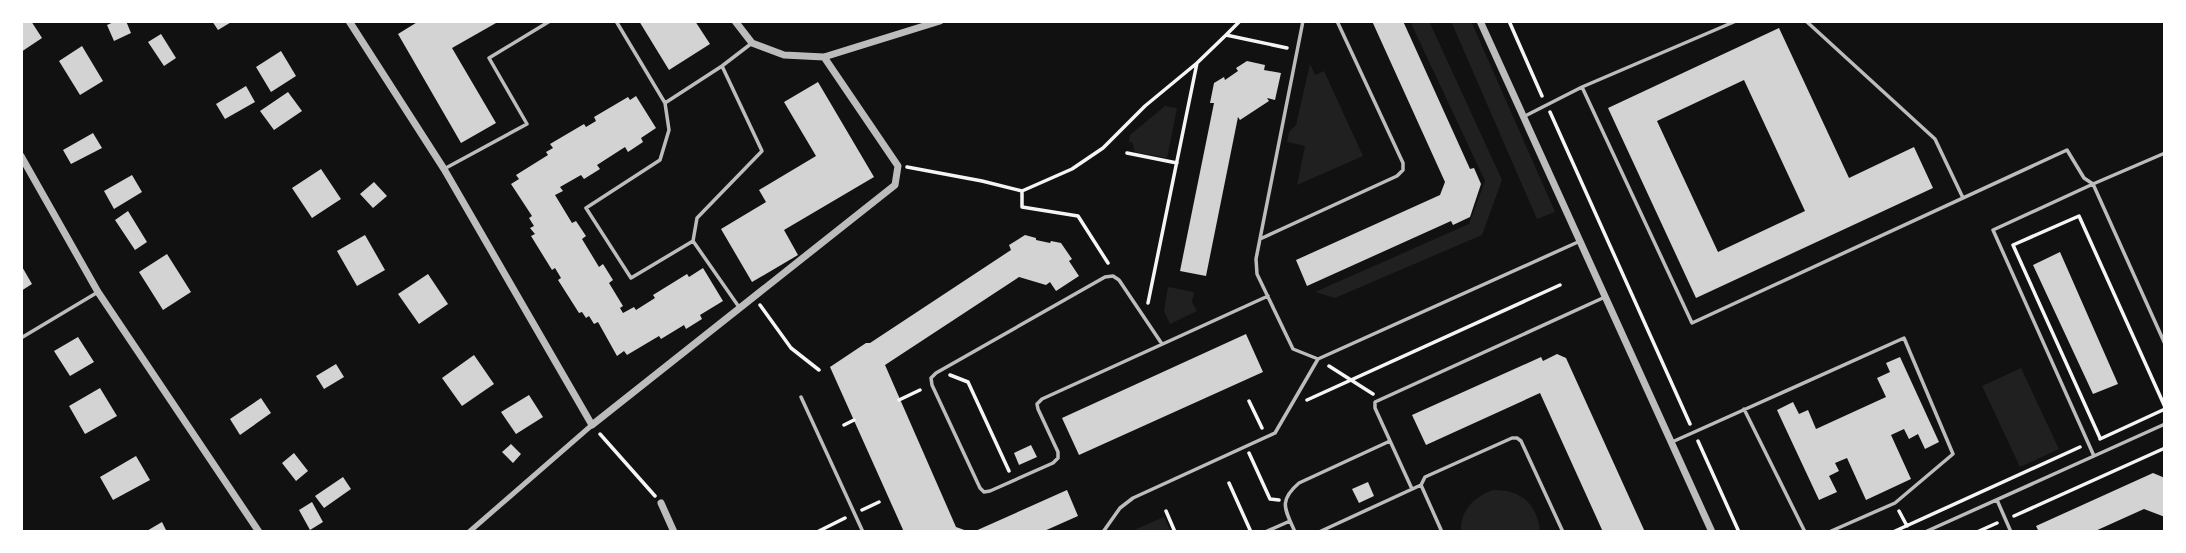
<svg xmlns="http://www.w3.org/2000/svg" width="2186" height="553" viewBox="0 0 2186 553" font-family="Commissioner,sans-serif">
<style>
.green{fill:#202020}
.building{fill:#d3d3d3;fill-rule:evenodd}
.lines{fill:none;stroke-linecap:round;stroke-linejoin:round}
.path{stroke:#f5f5f5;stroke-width:3.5}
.service{stroke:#bcbcbc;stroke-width:3.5}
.pedestrian{stroke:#bcbcbc;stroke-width:5}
.minor{stroke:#bcbcbc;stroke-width:7}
</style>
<rect width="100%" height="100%" fill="#111"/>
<path class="green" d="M1410 21H1429L1502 180 1482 235 1335 298 1315 292 1469 224 1485 181Z
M1451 21H1471L1555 212 1537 219Z
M1310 64 1315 75 1324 71 1363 156 1297 185 1305 146 1287 142 1289 132 1296 125Z
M1165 106 1177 108 1167 158 1135 152 1132 142H1129L1130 135Z
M1168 287 1194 292 1192 302 1197 311 1170 324 1164 311Z
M2021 368 2059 449 2020 467 1982 386Z
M1493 490C1521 489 1538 505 1540 532H1461C1460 510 1474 497 1493 490Z
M1164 517 1171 532H1132V531Z"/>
<path class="building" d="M21 21H31L42 38 21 52Z
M116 21H126L131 33 114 41 107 25Z
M212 21H233L218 30Z
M419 21H495L496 23 452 48 496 123 461 143 398 34Z
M639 21H695L710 44 669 70Z
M1372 21H1403L1470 169 1474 168 1481 184 1470 217 1453 225 1451 221 1307 286 1296 260 1440 195 1445 182Z
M1779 28 1849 178 1914 147 1933 188 1696 298 1608 108ZM1744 80 1805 211 1718 252 1657 121Z
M161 34 176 58 164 66 148 42Z
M82 46 103 81 80 95 59 61Z
M281 51 296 76 271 92 256 67Z
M1247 61 1265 65 1264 70 1281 73 1275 100 1267 98 1269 101 1240 120 1238 117 1206 276 1180 271 1214 103H1210L1214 83 1224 77 1225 80 1238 71 1236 68Z
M818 82 874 177 784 230 798 255 752 282 721 229 766 202 759 190 816 156 784 102Z
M246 86 255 102 225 119 216 104Z
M288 92 302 111 274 130 260 111Z
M636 96 656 128 641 138 643 142 628 152 625 147 597 165 600 169 584 179 581 175 560 187 563 191 555 195 572 223 576 221 586 236 582 239 599 267 603 264 613 280 609 283 623 306 620 308 623 313 634 307 636 310 655 298 653 295 687 274 689 277 703 268 723 301 700 315 702 319 686 329 684 325 661 339 659 336 627 355 624 351 617 356 598 322 594 324 589 316 586 318 582 312 579 313 558 280 561 278 555 268 552 270 531 236 535 234 530 228 534 226 529 218 532 216 511 184 519 179 516 175 548 155 546 152 553 148 550 144 584 124 586 127 596 121 594 117 628 97 630 100Z
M93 133 102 148 71 164 63 150Z
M321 169 341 199 312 218 292 188Z
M132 175 142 192 114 209 104 191Z
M374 182 387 196 373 208 360 194Z
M128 211 147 242 135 250 115 220Z
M365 235 385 270 357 286 337 251Z
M1025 235 1036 238V240L1050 243 1051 241 1061 243 1072 259 1069 261 1079 276 1056 291 1050 282 1046 285 1019 277 885 365 956 527 970 532H904L830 367 866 343H870L1011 250 1009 245Z
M2060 252 2118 384 2093 394 2033 265Z
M167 254 191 292 163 310 139 272Z
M21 265 32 284 21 291Z
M428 274 448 304 419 324 398 294Z
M1246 334 1263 372 1079 455 1062 418Z
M78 337 94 362 70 376 54 351Z
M1557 354 1566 358 1645 532H1603L1540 393 1426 445 1412 415 1541 357 1543 361Z
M474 355 494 384 462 406 442 378Z
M1900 357 1939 442 1925 449 1918 434 1909 439 1904 429 1891 435 1911 479 1866 500 1847 458 1835 463 1839 471 1829 476 1837 492 1819 500 1777 410 1793 402 1799 414 1808 410 1816 429 1886 397 1877 378 1890 372 1886 363Z
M336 364 344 377 324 389 316 376Z
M100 388 117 416 85 434 69 406Z
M529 395 543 417 516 434 501 412Z
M261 398 271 413 240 435 230 419Z
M511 444 521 454 513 463 502 452Z
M1031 445 1037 457 1019 465 1014 453Z
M294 453 308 471 296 481 282 463Z
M136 456 150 480 113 500 100 477Z
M2153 473 2165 478V517L2144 509 2093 532H2039L2036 526Z
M343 477 351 489 324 508 315 496Z
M1368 482 1374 496 1359 503 1352 489Z
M1067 490 1078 516 1042 532H973Z
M312 502 323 522 310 530 299 510Z
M162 522 167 532H145Z"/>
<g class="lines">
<path class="path" d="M1240 21 1226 35 1287 48
M1509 21 1542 96
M1550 112 1690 424
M1127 153 1177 163
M907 167 982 181 1022 191
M1108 263 1078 216 1022 207V191L1072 169 1103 148 1145 106 1197 63
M1148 303 1197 63 1226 35
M760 305 791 348 819 370
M1329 366 1373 394
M950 375 968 382 1009 471
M899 400 920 390
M1307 400 1560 285
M1249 401 1262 428
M844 425 854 420
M600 434 655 496
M2100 438 2013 245 2079 216 2165 407
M2100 439 2165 409
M1698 441 1739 532
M1249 453 1270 499 1279 500
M1229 483 1251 532
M862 510 879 502
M1166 511 1175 532
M1899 511 1907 526
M2014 516 2165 448
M817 532 845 518
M1893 532 2080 447
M1977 532 1997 523"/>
<path class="service" d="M616 21 665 103
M1303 21 1256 259 1257 274 1293 349 1318 359 1578 242
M1806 21 1935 139 1963 198
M1582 87 1692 323 2067 150 2084 178 2093 184 2165 153
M1525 116 1582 87 1736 21
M444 169 527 124 489 58 550 21
M1260 239 1397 176 1403 170V163L1337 21
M693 241 697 218 762 151 722 66
M739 307 693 241 631 278 586 208 660 160 669 130 665 103 722 66 752 43
M21 338 98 292
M1162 344 1119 280 1113 276 1105 277 936 373 931 378 932 385 980 488 984 492 990 491 1053 463 1058 458V452L1038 409 1037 404 1042 399 1268 296
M801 397 863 532
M1744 409 1805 532
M1672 442 1904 338 1953 454 1895 503 1829 532
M2094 456 2165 424
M1421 485 1442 532
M1412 489 1375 408V402L1605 297
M1997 500 2011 532
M1103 532 1120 508 1133 498 1275 433 1318 359
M1265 532 1290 521
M1295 532C1285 509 1278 501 1299 483L1390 441
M1319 532 1421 485 1425 477 1512 438H1517L1521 441 1563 532
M1925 532 2094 456 1993 230 2093 184 2165 344"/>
<path class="pedestrian" d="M469 532 592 425"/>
<path class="minor" d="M349 21 444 169 592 425 895 185 898 166 824 57
M735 21 752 43 784 55 824 57 940 21
M1480 21 1712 532
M21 156 98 292 259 532
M661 503 674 532"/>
</g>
<rect width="2186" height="553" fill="none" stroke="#ffffff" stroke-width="46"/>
</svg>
